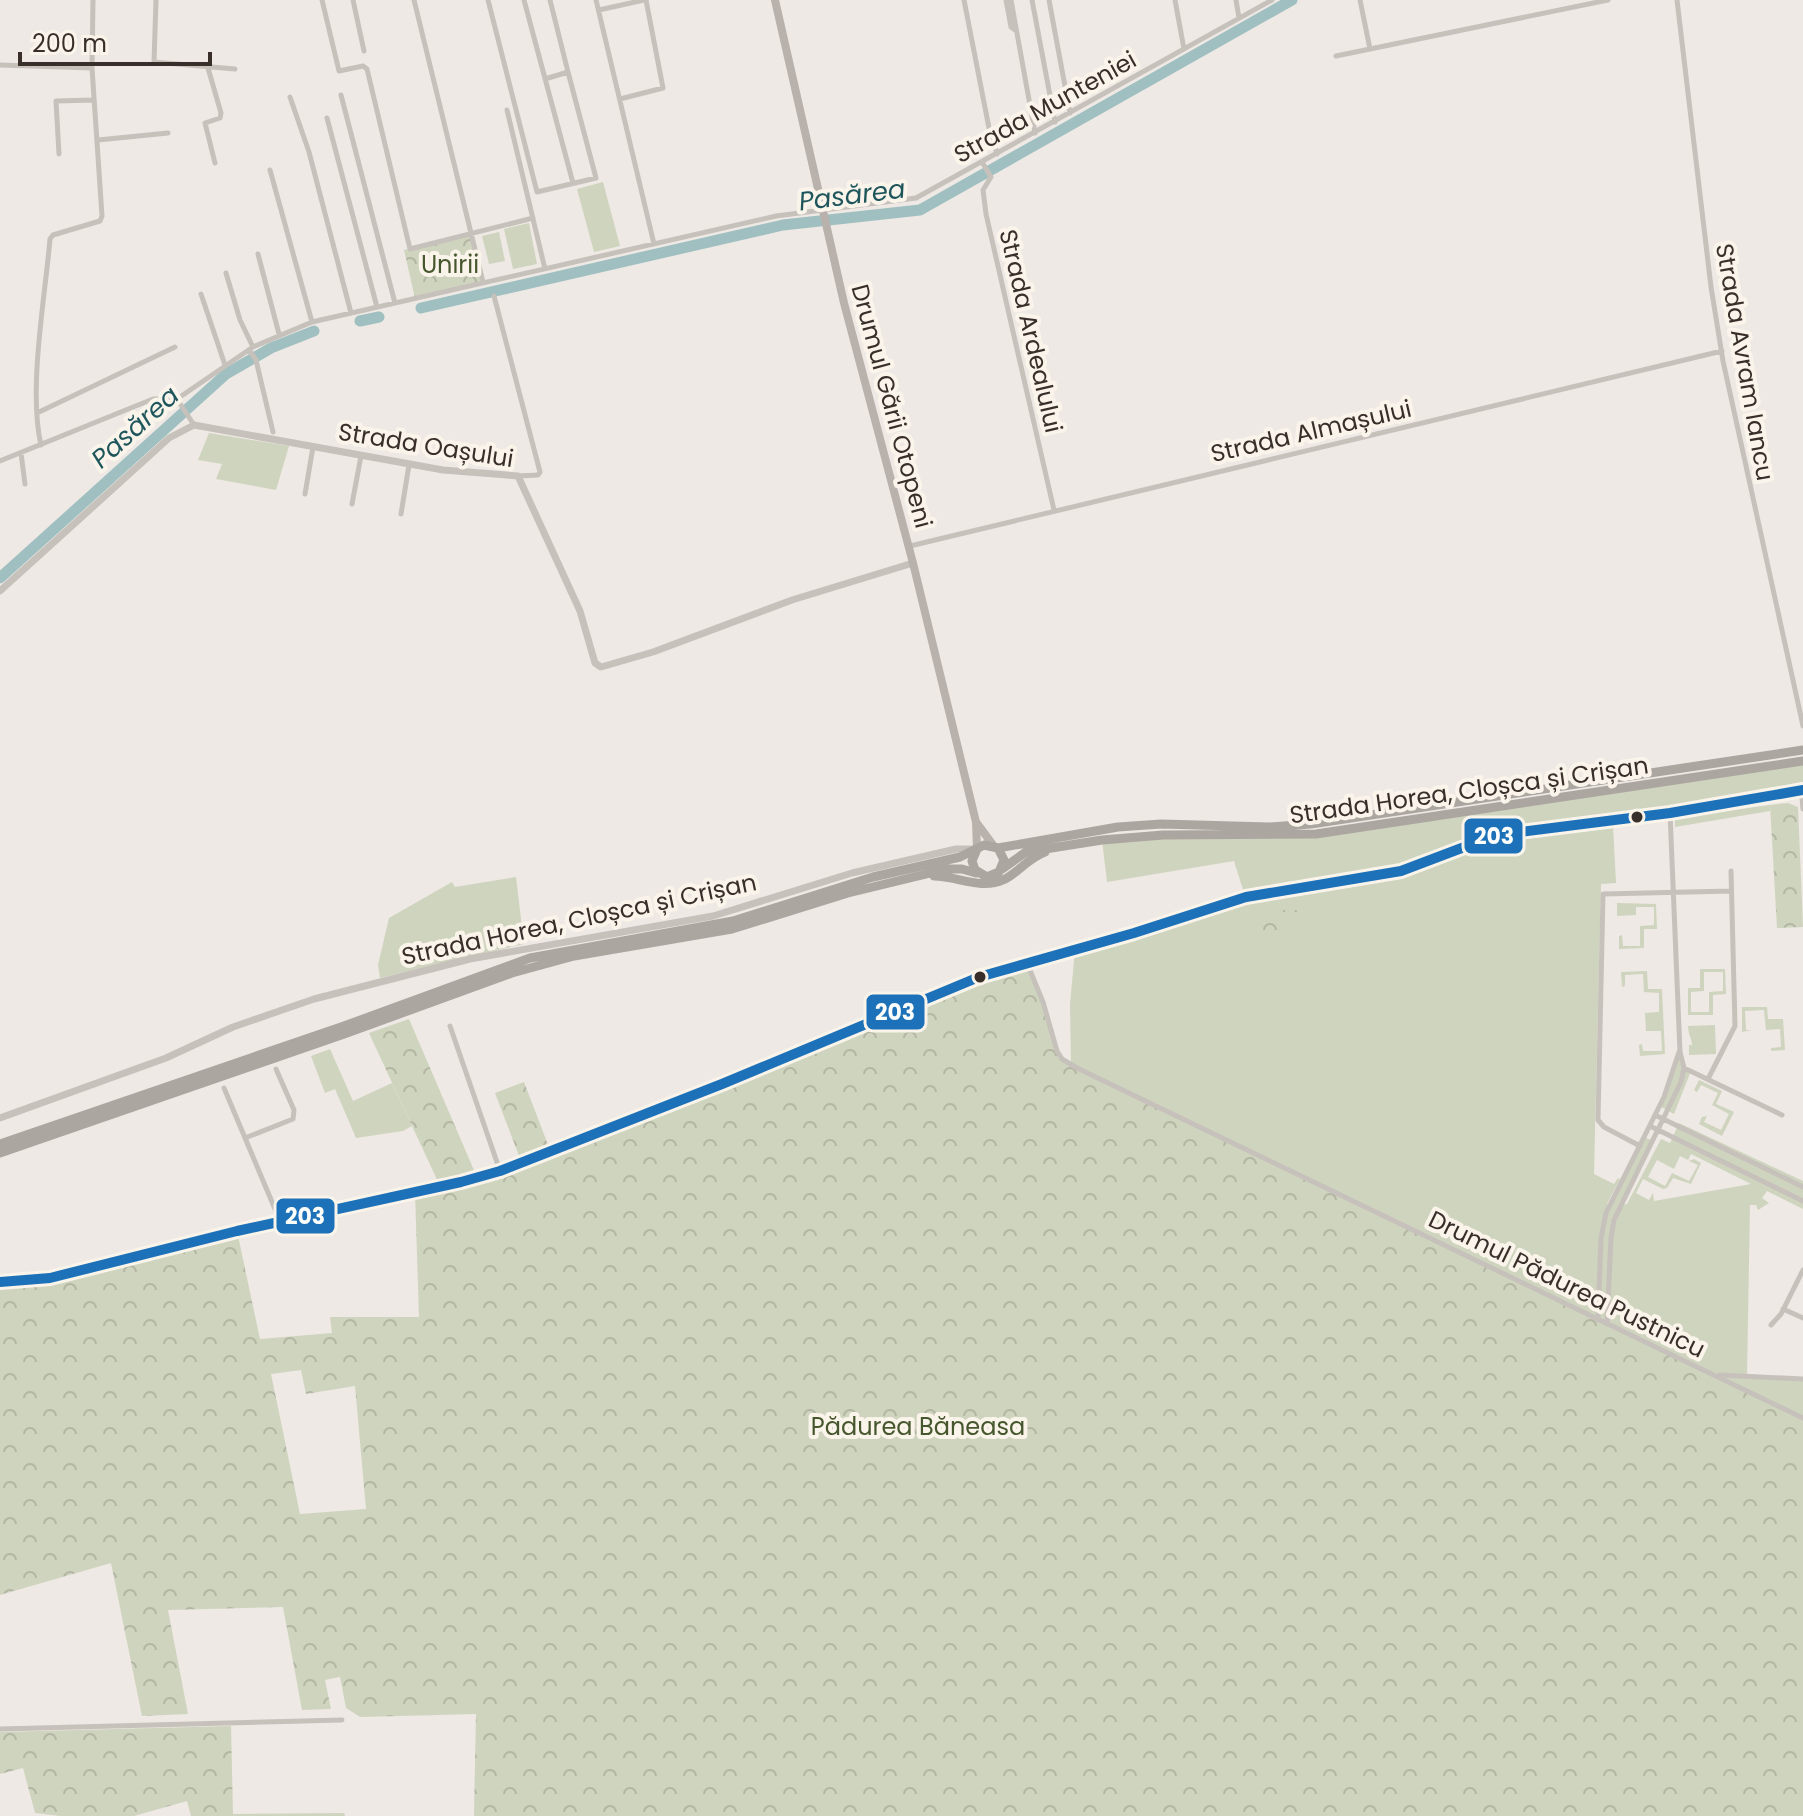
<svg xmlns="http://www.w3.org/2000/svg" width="1803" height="1816" viewBox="0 0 1803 1816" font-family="Poppins,sans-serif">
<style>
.grass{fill:#cfd4be;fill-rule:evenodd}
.forest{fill:url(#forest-crowns);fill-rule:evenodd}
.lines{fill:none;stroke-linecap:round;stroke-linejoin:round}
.river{stroke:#9fbfc0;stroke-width:11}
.minor{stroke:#c7c1bc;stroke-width:5}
.tertiary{stroke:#c7c1bc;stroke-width:7}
.secondary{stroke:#b8b1ac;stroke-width:8}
.primary{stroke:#aca6a1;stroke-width:9}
.bus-1-casing{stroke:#faf4eb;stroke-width:16}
.bus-1{stroke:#1d71b8;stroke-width:10}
.bus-dot{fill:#392f2a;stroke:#faf4eb;stroke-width:3}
.labels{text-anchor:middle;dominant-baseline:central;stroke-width:8;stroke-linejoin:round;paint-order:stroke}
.street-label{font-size:24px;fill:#392f2a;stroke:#faf4eb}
.park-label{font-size:24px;fill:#47572d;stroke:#faf4eb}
.water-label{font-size:26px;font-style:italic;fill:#1f565b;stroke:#faf4eb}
.line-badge{stroke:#faf4eb;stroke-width:3}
.badge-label{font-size:22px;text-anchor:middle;font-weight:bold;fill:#fff}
</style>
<defs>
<pattern id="forest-crowns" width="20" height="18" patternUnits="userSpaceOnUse" patternTransform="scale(2)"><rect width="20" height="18" fill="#cfd4be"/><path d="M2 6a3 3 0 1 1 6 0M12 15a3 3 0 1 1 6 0" fill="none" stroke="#b2b6a3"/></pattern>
</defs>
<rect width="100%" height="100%" fill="#eee9e4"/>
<path class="grass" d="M603 182 620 246 594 252 577 189Z
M529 223 537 264 513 269 504 229Z
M499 232 505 261 489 264 482 236Z
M209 433 289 446 276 490 216 479 222 464 198 460Z
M1803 761V809L1802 801 1793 792 1670 813 1488 837 1489 843 1613 825 1616 883 1601 884 1594 1174 1614 1184 1618 1178 1620 1179 1607 1204 1610 1205 1644 1137 1654 1141 1623 1205 1627 1204 1661 1139 1670 1143 1679 1123 1803 1181V1209L1767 1191 1762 1198 1769 1203 1758 1210 1756 1205H1750L1747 1376 1803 1379V1418L1071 1065 1070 1004 1075 950 1245 896 1234 861 1107 882 1102 840 1275 837ZM1691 1154 1751 1184 1654 1201 1653 1193 1649 1200 1636 1193 1643 1179 1663 1189 1667 1188 1673 1178 1691 1184 1701 1163 1694 1159 1689 1161 1698 1165 1689 1181 1672 1173 1665 1186 1648 1177 1657 1160 1674 1169 1680 1156 1688 1160Z
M1770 805V811L1675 827V818Z
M516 877 524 944 380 978 378 965 389 918 452 882 455 887Z
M1617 903 1656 904 1657 929H1644V948L1619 949V936L1622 935 1623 946H1640V926L1654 925V907H1636V915L1617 916Z
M1700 969H1725L1726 994 1713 995V1015H1688V988H1700ZM1704 972H1723V991L1709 992V1012H1691V992L1704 991Z
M1647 971 1648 989H1662L1665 1054 1640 1056 1639 1045 1642 1044 1643 1051H1662L1661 1031H1646L1645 1013 1659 1012V993L1644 992 1643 974 1625 975V986L1622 987 1621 972Z
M1742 1007H1767L1768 1019H1783L1785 1050 1771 1051V1048L1781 1047 1780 1029 1766 1030 1764 1010 1745 1011 1746 1030H1752L1742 1032Z
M1715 1025 1716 1054 1689 1055V1045H1692C1692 1039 1688 1034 1688 1026Z
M330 1049 353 1101 392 1083 412 1126 403 1131 356 1138 335 1089 325 1093 311 1056Z
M1680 1052 1684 1068 1691 1071 1674 1114 1659 1106Z
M1699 1080 1722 1091 1716 1104 1734 1112 1722 1136 1699 1124 1702 1117 1707 1116 1704 1122 1721 1130 1729 1114 1712 1105 1718 1093 1701 1085 1697 1092 1694 1090Z"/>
<path class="forest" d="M472 233 483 282 415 298 404 250Z
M1788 803 1798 807 1803 927 1777 928 1770 805Z
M1262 910H1298L1299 936 1263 937Z
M1027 963 1043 1002 1055 1046 1063 1059 1803 1418V1816H474L476 1714 360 1717 346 1708 340 1677 325 1680 331 1709 302 1710 283 1607 168 1610 188 1714 142 1716 111 1563 0 1595V1282L30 1281 237 1231 260 1339 332 1333 330 1317H419L415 1192 500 1171 979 977ZM301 1370 306 1394 355 1386 366 1509 300 1514 271 1374Z
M409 1019 476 1175 439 1184 369 1033Z
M524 1082 550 1150 521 1161 495 1093Z
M231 1726 233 1814 344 1813 345 1816H191L187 1801 134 1816H60L35 1813 23 1768 0 1774V1732Z"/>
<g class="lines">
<path class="river" d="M421 308 783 225 920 210 1292 0
M360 321 379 317
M0 578 226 374 271 348 314 331"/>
<path class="minor" d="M156 0 154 62 235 69
M322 0 339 71 363 66 367 69 410 249 533 218
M353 0 364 51
M414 0 483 282
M488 0 537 192 596 178 568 72
M524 0 573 183
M596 0 654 244
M964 0 989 128 997 154
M1006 0 1011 27 1015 30
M1011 0 1035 133
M1032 0 1055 122
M1049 0 1070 113
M1175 0 1184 49
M1236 0 1239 18
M1360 0 1370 49
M1677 0 1711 287 1723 361 1803 726
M599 10 644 0
M1336 56 1608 0
M0 65 92 68
M208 68 221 113 220 118 205 123 215 163
M545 79 568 72 550 0
M341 95 395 303
M290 97 309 152 351 313
M620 99 663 88 646 0
M507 110 545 269
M327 118 377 307
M98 140 168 133
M59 154 56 101 94 100
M982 162 991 177 983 190 986 214 1054 510
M270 170 312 322
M258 254 279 334
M226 273 240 320 253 347
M201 294 225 365
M494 296 540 472 538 475 518 476
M249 350 256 360 273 432
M177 399 194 425
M37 413 175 347
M41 445C28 389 45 298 50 239L53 235 100 221 102 216 92 68 93 0
M21 453 25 484
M0 461 153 399H177L253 347 312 322 776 216 916 198 1272 0
M305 494 313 447
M352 504 361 456
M401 514 409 465
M910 546 1722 351
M1796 793 1802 798 1803 809
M1027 963 1043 1002 1057 1051 1062 1059 1077 1068 1803 1418
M450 1026 500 1171
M1684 1068 1782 1115
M1708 1079 1735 1026 1731 871
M224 1088 280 1221
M1655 1115 1803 1187
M1650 1126 1803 1201
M245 1138 293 1119 294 1110 276 1069
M1640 1146 1604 1127 1598 1120 1603 894 1731 891
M0 1282 50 1278 237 1231 461 1182 500 1171 722 1084 979 977 1134 933 1246 897 1401 871 1496 835 1670 813 1803 790
M1783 1309 1803 1318
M1598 1320 1601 1238 1606 1213 1664 1097 1679 1052
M1607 1324 1611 1238 1614 1220 1681 1082 1684 1068 1680 1052 1670 813
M1771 1325 1781 1314 1803 1270
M1720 1375 1803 1379
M0 1729 342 1720"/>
<path class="tertiary" d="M0 591 169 438 194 425 443 470 518 476 580 611 595 663 601 667 653 652 792 600 913 563
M0 1118 166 1058 233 1027 314 999 470 959 713 916 852 873 956 849H975"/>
<path class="secondary" d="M775 0 844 303 913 563 976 822 977 849
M976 822 993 845"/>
<path class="primary" d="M998 848 1118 827 1161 824 1270 827 1311 824 1803 750
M1002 869 1026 852 1102 840 1163 835 1316 834 1803 761
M934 876C957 876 981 890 1003 880 1018 873 1028 858 1045 852
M0 1144 344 1026 530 958 733 921 873 877 960 857 984 845 998 848 1004 860 999 872 987 877 975 870 972 861 977 849
M0 1153 347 1033 512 973 574 956 732 929 848 893 947 869H962L976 873"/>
<defs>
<path id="bus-1" d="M0 1282 50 1278 237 1231 461 1182 500 1171 722 1084 979 977 1134 933 1246 897 1401 871 1496 835 1670 813 1803 790"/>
</defs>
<use href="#bus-1" class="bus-1-casing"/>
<use href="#bus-1" class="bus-1"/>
</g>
<g class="bus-dot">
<circle cx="1637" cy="817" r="7"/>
<circle cx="980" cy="977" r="7"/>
</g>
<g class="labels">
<g class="street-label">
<text transform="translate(1045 107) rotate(-29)">Strada Munteniei</text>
<text transform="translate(1031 331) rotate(77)">Strada Ardealului</text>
<text transform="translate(1745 362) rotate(80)">Strada Avram Iancu</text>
<text transform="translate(892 406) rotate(75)">Drumul Gării Otopeni</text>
<text transform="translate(1311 431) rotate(-13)">Strada Almașului</text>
<text transform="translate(426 445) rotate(9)">Strada Oașului</text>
<text transform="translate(1469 790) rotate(-8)">Strada Horea, Cloșca și Crișan</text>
<text transform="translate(579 919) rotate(-12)">Strada Horea, Cloșca și Crișan</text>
<text transform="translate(1567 1284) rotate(26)">Drumul Pădurea Pustnicu</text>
</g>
<g class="park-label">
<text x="450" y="264">Unirii</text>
<text x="918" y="1426">Pădurea Băneasa</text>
</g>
<g class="water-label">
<text transform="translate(852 195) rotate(-7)">Pasărea</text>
<text transform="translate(135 427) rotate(-42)">Pasărea</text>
</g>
</g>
<g class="line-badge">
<rect x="1463" y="817" width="61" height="38" rx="8" fill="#1d71b8"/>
<rect x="865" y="993" width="61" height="38" rx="8" fill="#1d71b8"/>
<rect x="275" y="1197" width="61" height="38" rx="8" fill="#1d71b8"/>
</g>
<g class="badge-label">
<text x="1494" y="844">203</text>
<text x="895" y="1020">203</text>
<text x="305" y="1224">203</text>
</g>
<path d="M20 52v12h190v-12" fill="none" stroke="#392f2a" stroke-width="4"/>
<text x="32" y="52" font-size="24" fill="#392f2a" stroke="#faf4eb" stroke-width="6" paint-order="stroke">200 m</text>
</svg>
